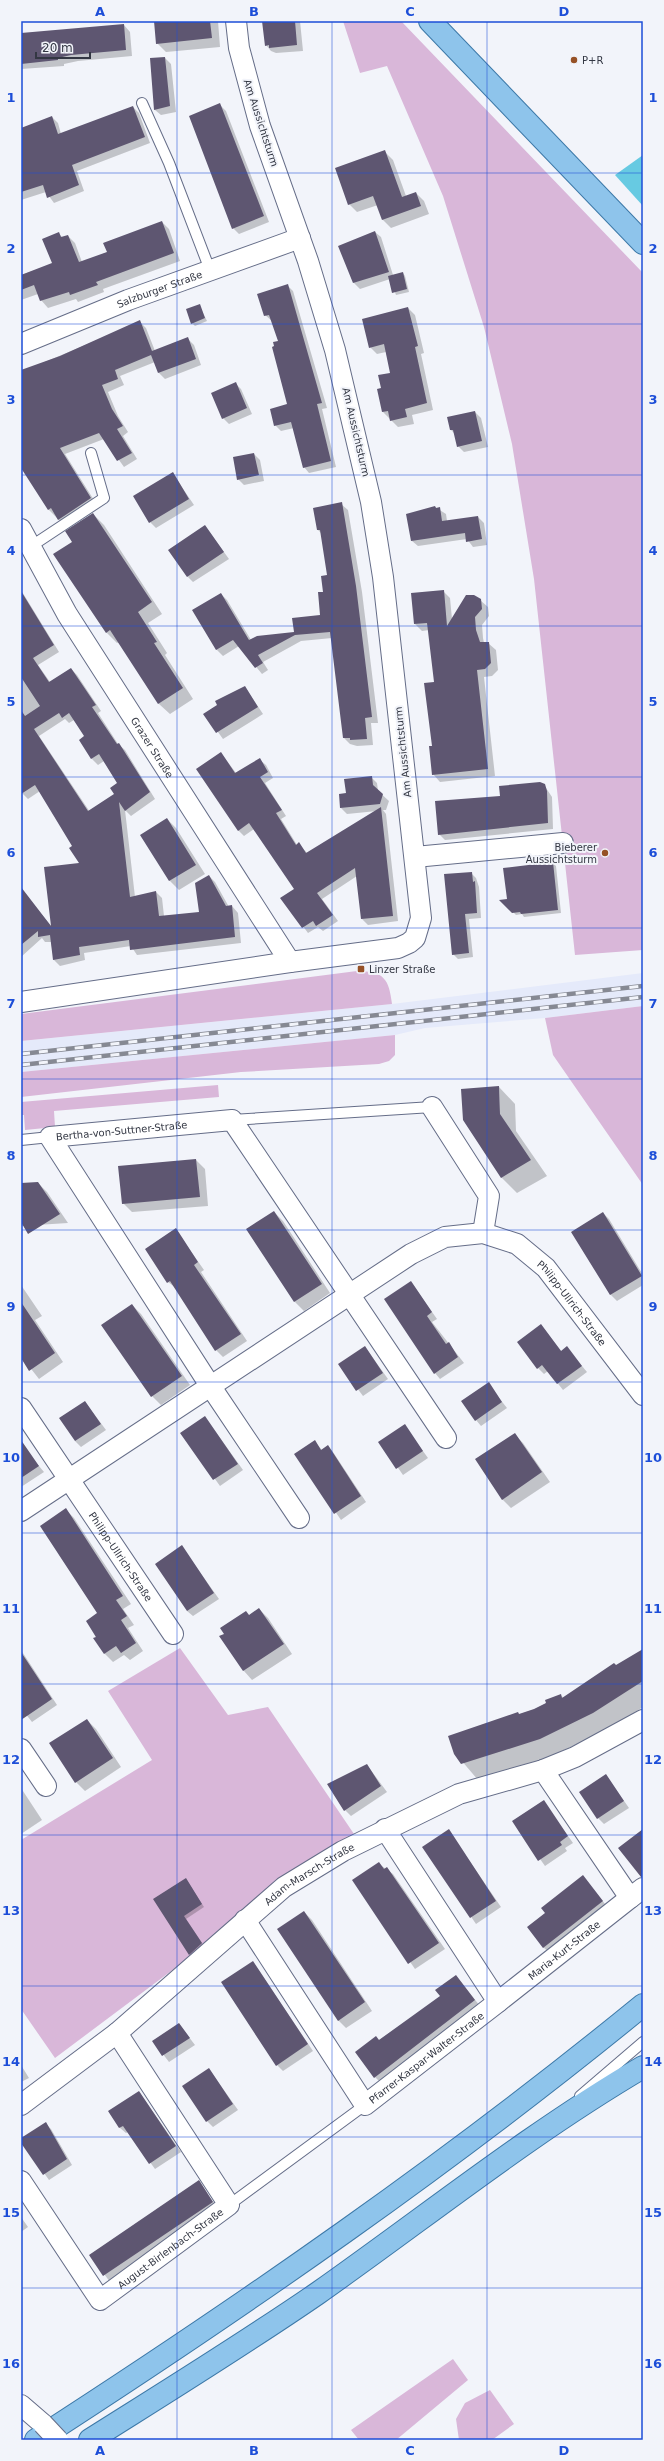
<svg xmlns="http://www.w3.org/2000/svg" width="664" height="2461" viewBox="0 0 664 2461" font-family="'DejaVu Sans',sans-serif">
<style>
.built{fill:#e5eafa}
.green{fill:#d9b7d9}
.water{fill:#67cae2}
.shadow{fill:#0003;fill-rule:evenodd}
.building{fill:#5e5671;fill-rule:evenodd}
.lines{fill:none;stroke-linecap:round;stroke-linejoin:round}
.service-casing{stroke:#656d88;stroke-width:12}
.minor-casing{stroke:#656d88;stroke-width:22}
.primary-casing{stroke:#3d79a8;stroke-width:24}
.service{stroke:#fff;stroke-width:10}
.minor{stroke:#fff;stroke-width:20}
.primary{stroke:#8ec4eb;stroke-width:22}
.rail-casing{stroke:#868993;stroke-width:4.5}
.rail{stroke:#f2f4fa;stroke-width:3;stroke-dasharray:9;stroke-linecap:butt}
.minor-bridge-casing{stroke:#656d88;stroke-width:22;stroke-linecap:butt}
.minor-bridge{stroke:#fff;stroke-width:20}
.grid{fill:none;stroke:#1d4ed8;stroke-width:1;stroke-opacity:0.55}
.poi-dot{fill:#965126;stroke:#f2f4fa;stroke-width:1.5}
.labels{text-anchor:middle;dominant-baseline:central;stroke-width:4;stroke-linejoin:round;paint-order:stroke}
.poi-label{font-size:10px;fill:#333743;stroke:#f2f4fa;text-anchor:start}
.street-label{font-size:10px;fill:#333743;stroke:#f2f4fa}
.neatline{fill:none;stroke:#1d4ed8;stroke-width:1.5}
.grid-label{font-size:13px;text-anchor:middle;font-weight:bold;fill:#1d4ed8}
</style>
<rect width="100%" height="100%" fill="#f2f4fa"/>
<path class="built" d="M643 973V1006L545 1018 425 1028 395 1035 21 1072V1041L392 1004Z"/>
<path class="green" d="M343 21H401L643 273V950L575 955 534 579 512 444 484 327 443 196 387 66 360 73Z
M357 971C384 971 389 979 392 1004L21 1041V1014Z
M643 1006V1185L553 1055 545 1018Z
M395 1035V1055L389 1061 379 1064 241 1072 21 1097V1072Z
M218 1085 219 1097 54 1111 55 1127 25 1130 24 1115H21V1102Z
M180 1648 228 1715 268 1707 354 1834 55 2058 21 2009V1840L152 1760 108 1691Z
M453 2359 468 2380 396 2440H359L351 2430Z
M490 2390 514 2424 492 2440H459L456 2419 465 2403Z"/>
<path class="water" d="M643 155V206L615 175Z"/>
<path class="shadow" d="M155 21H218L220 47 166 52 157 43Z
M263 21H300L303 51 276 53 271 51 266 45Z
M124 25 130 32 132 56 78 61 64 64V66L21 69V35Z
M165 58 171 64 176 112 161 115 155 110Z
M220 105 226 111 269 222 239 234 233 228Z
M133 107 139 113 150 143 77 171 84 191 54 203 46 192 21 200V161L52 117 58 123 61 134Z
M385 152 393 160 406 196 416 193 424 201 429 214 391 228 383 220 378 205 357 212 349 204Z
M162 222 169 229 180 261 103 289 104 292 78 302 76 299 48 308 41 300 38 294 21 300V275L53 264 59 234 63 238 68 236 75 243 82 262 108 252Z
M375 232 381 237 393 275 403 273 405 276 409 292 396 295 390 279 360 289 354 283 340 247Z
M287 285 293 291 327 408 322 409 336 467 309 473 304 467 294 428 281 431 275 425 289 405 279 342 272 321 265 315Z
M199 305 207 321 195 326 192 323Z
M408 308 415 315 424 353 421 354 433 410 412 415 414 424 398 427 383 412 382 389 391 373 386 352 377 354 370 347Z
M140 322 146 328 155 351 187 338 194 345 201 365 165 379 159 373 155 362 120 376 124 385 108 392 118 416 128 432 123 436 137 459 124 467 104 439 65 454 97 505 65 526 48 509 21 460V372Z
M235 383 241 389 252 414 229 424 223 418Z
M475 412 481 418 488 447 464 452 458 446 455 434 451 430Z
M254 454 260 460 264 481 244 485 238 479Z
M173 474 194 505 156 528 150 522Z
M341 504 348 510 362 592 378 723H371L373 745 357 746 350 744 344 738 332 638 301 641 263 662 268 670 262 674 239 646 223 656 216 649 221 594 227 600 251 640 295 633 321 616 328 576 322 534 318 530 314 508Z
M435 507 446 514 447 521 478 517 484 523 487 545 473 547 467 539 418 546 412 541Z
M93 514 104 525 162 614 148 623 167 653 165 655 193 699 170 714 159 704 119 642 117 643 106 632Z
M205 526 229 559 193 582 188 577Z
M21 590 59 652 38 665 50 682 71 669 77 675 101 711 98 713 118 744 125 750 155 799 131 816 125 810 135 897 156 892 162 898 164 916 200 913 209 876 215 882 229 907 232 906 238 913 241 943 137 955 131 946 84 953 85 960 60 966 54 960 51 942H45L42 938 21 957V897L25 894 52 927 80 864 74 846 40 791 28 799 21 792ZM65 719 69 723 74 720 86 737 80 740 92 759 98 765 104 761 118 784 116 795 90 812 39 736Z
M443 591 450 598 452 619 480 600 488 607 489 616 482 625 483 638 484 643H488L496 650 498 670 492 676 484 677 495 776 440 782 433 774 435 683 429 630 422 631 415 624Z
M245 687 263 714 223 739 205 714 219 705 217 702Z
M221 753 236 773 260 760 266 765 273 778 265 783 286 816 281 819 297 845 299 844 308 854 377 811 347 814 341 808 340 795 347 794 371 777 377 783 378 791 389 801 386 810H383L386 814 398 921 368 925 362 919 357 876 322 899 338 921 323 931 318 927 308 933 282 898 295 889 254 829 244 836 238 830Z
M544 785 552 797 553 829 445 840 439 834 502 796Z
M167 819 176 828 205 874 179 890 170 881 141 835Z
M553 863 556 866 561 913 524 917 522 914 516 915 501 900H508Z
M471 873 476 878 479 887 481 918 469 919 473 957 458 959 453 954Z
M499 1087 515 1104 516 1131 547 1176 517 1193 501 1177Z
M196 1160 205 1169 208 1206 132 1212 123 1203Z
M38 1183 47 1192 68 1223 21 1226V1184Z
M274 1212 283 1221 330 1293 304 1311 295 1302 248 1230Z
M603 1213 609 1219 643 1275V1285L617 1301 611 1295 572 1232Z
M176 1230 204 1270 201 1272 247 1341 223 1357 216 1350 176 1288 168 1282 146 1249Z
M411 1282 437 1319 432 1322 464 1363 440 1379 435 1373Z
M21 1285 42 1316 35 1320 63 1362 39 1379 21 1356Z
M132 1305 141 1314 190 1385 161 1405 152 1396Z
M541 1325 562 1352 567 1348 587 1372 563 1390 548 1371 544 1374 538 1368Z
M365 1347 388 1379 363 1396 339 1364Z
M488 1384 507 1408 481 1426 476 1420Z
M85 1402 106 1430 81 1447 75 1441Z
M205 1417 243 1470 220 1486 182 1433Z
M404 1425 428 1458 403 1475 380 1442Z
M514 1434 523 1443 550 1482 511 1508 502 1499Z
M315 1442 322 1450 328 1446 333 1452 366 1502 341 1520 296 1454Z
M29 1454 44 1472 21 1487V1459Z
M66 1510 74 1518 131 1604 123 1609 134 1625 128 1628 143 1651 130 1660 124 1655 113 1662 105 1654 87 1621 98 1613Z
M182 1547 219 1599 193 1616 187 1611Z
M259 1609 268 1618 292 1654 252 1680 244 1671 221 1637Z
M21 1650 57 1705 32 1722 21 1708Z
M643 1650V1707L609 1729 547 1758 478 1780 455 1753 519 1715 535 1710 560 1695 564 1698Z
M87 1720 96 1729 121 1767 85 1791 76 1782Z
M367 1765 387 1792 351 1816 345 1810Z
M606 1775 629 1808 604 1824 598 1818Z
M21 1788 42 1820 21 1834Z
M543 1801 573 1843 565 1848 567 1851 545 1866 513 1821Z
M449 1831 501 1907 476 1924 424 1847Z
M379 1864 393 1874 445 1949 415 1969 354 1881Z
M583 1877 610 1910 552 1955 543 1947 546 1913Z
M186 1879 204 1907 186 1919 204 1946 192 1957 154 1899Z
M304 1912 312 1920 372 2011 346 2028 338 2020Z
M253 1962 313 2051 283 2071 277 2065Z
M456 1976 480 2006 381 2083 375 2077 379 2040 441 1997Z
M179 2024 195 2045 169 2062 153 2041Z
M21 2065 29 2078 21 2082Z
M209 2069 238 2110 213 2127 207 2121Z
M139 2092 181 2152 155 2169 128 2132 126 2133 120 2128 109 2112Z
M45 2123 51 2129 72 2165 49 2180 21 2141Z
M198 2182 218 2208 110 2282 90 2255Z
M21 2217 28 2227 21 2232Z"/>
<path class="building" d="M154 21H210L212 38 156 44Z
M262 21H295L297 45 269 48V45L265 46Z
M124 24 126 50 71 55 58 58V60L21 64V33Z
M165 57 170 106 154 110 150 58Z
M220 103 264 216 232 229 189 116Z
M133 106 145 137 72 165 79 185 47 198 43 185 21 192V128L52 116 58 134Z
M385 150 402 197 416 192 421 206 382 220 373 196 348 205 335 168Z
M162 221 174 253 96 282 98 285 70 295 69 292 40 301 34 285 21 290V275L52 263 42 239 59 232 61 237 68 235 79 262 107 252 103 243Z
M375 231 389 272 353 283 338 246Z
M403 272 407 289 392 293 388 276Z
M288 284 322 403 317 404 331 461 303 468 291 422 274 426 270 409 287 404 272 347 274 346 273 342 278 341 269 315 264 316 257 294Z
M200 304 205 318 191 324 186 309Z
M408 307 418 346 415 347 427 403 405 409 407 417 390 421 388 411 382 412 377 389 381 388 378 375 390 373 384 344 369 348 362 319Z
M140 320 152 351 188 337 196 359 158 373 151 355 115 370 118 379 102 385 112 409 123 426 117 429 132 453 117 461 99 433 60 448 91 498 58 520 51 508 48 510 21 468V370L60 356Z
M236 382 247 408 222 419 211 393Z
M475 411 482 441 457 447 453 430H450L447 417Z
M254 453 259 475 237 480 233 457Z
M173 472 189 499 149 523 133 496Z
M342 502 356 586 372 717 365 718 367 739 350 740V738H343L330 632 295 635 258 655 263 663 255 668 233 640 216 650 192 610 221 593 249 640 257 636 294 632 292 618 320 615 318 592H323L321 576 327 575 320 530H317L313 508Z
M435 506 436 508 440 507 442 521 478 516 482 539 466 542 465 533 411 541 406 514Z
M93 513 152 602 138 612 157 642 154 643 183 688 158 704 110 630 106 633 53 554 72 542 65 531Z
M205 525 224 552 187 577 168 550Z
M444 590 447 626 466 595H474L481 599 482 609 475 617 476 630 480 642H489L491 663 485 669 477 670 488 769 432 775 429 746H432L424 683 434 682 427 623 414 624 411 593Z
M21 591 54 645 33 658 49 682 71 668 96 705 92 707 117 744 119 743 150 792 125 811 119 802 130 897 156 891 159 916 199 912 195 883 209 875 226 906 232 905 235 937 130 950 129 940 79 947 80 955 53 960 50 935 38 937V931L21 945V887L51 926 44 867 79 863 69 848 72 846 35 785 21 794V710L25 716 40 706 21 677ZM59 713 62 718 69 713 84 736 79 740 91 759 99 754 117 783 110 788 114 794 88 811 34 729Z
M245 686 258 707 216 733 203 714 217 705 215 701Z
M221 752 235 773 260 758 268 772 260 777 282 810 276 813 296 845 299 842 306 853 381 807 393 916 361 919 355 868 317 893 333 915 316 926 313 921 302 928 280 898 294 889 249 823 238 831 196 769Z
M372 776 373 785 383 794 380 804 340 808 339 794 346 793 344 779Z
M540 782 545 784 547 791 548 823 438 835 435 801 500 796 499 786Z
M167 818 196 865 169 881 140 835Z
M553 862 558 910 521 914 520 912 512 913 499 900 507 899 503 868Z
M472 872 473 882 475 881 477 913 465 914 469 953 452 955 444 874Z
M499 1086 500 1114 531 1160 501 1178 463 1120 461 1089Z
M196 1159 200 1197 122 1204 118 1166Z
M38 1182 60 1214 28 1234 21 1222V1183Z
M274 1211 322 1284 294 1302 246 1229Z
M603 1212 642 1276 610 1295 571 1232Z
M176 1228 198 1262 194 1265 241 1334 215 1351 170 1281 167 1283 145 1249Z
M411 1281 432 1312 427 1316 446 1344 449 1342 458 1357 434 1374 384 1299Z
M21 1302 55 1353 29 1371 21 1358Z
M132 1304 182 1376 151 1397 101 1325Z
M541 1324 561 1351 567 1346 582 1366 557 1384 542 1365 537 1369 517 1342Z
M365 1346 383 1373 356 1391 338 1364Z
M489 1382 502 1402 475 1421 461 1401Z
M85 1401 101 1424 75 1441 59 1418Z
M205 1416 238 1464 213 1480 180 1433Z
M405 1424 423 1451 396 1469 378 1442Z
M515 1433 542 1472 502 1500 475 1459Z
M21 1440 39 1466 21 1478Z
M315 1440 321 1450 328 1445 361 1496 334 1514 294 1454Z
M66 1508 123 1596 116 1600 127 1616 121 1620 136 1643 121 1653 116 1646 104 1654 93 1638 96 1637 86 1621 97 1613 40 1526Z
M182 1545 214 1593 187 1611 155 1564Z
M259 1608 284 1644 243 1671 219 1636 224 1634 220 1628 246 1611 249 1615Z
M643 1649V1681L593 1713 540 1739 461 1764 454 1754 448 1736 518 1712 519 1714 534 1709 546 1703 545 1700 561 1694 562 1698 614 1663 616 1665Z
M21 1652 52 1699 21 1720Z
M87 1719 113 1758 75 1783 49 1743Z
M367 1764 381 1786 344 1811 327 1784Z
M606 1774 624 1801 597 1819 579 1792Z
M544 1800 568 1836 560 1842 562 1845 538 1861 512 1821Z
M449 1829 496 1901 470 1918 422 1847Z
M643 1829V1877H641L618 1848Z
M379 1862 384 1869 387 1867 439 1943 408 1964 352 1880Z
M583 1875 603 1901 543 1948 527 1927 545 1913 541 1908Z
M186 1878 202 1904 184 1916 202 1943 189 1955 153 1899Z
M304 1911 365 2002 338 2021 277 1929Z
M253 1961 308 2044 276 2066 221 1982Z
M456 1975 475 2000 374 2078 355 2052 376 2036 379 2040 440 1996 435 1990Z
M179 2023 190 2038 162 2056 152 2041Z
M209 2068 233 2104 206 2122 182 2086Z
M139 2091 176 2146 149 2164 123 2126 119 2128 108 2111Z
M46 2122 67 2159 43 2175 21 2143V2138Z
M199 2180 213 2202 103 2276 89 2255Z"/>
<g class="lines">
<defs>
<path id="service" d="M142 103 169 163 210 270
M30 547 104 498 91 453
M232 1120 432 1107
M21 1140 50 1137
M580 2096 643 2042
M229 2205 365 2105"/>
<g id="minor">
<path id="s1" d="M21 344 128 300 300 238"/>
<path id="s2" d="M21 529 67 614 290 962"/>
<path d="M415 857 563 843"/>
<path d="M21 1002 290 962 398 948 409 943 415 938 421 918 383 577 371 502 335 350 308 261 260 126 239 48 236 21"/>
<path d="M432 1107 489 1196 483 1233"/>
<path id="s3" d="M21 1408 173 1634"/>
<path id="s4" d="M21 1511 411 1254 445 1237 483 1233 517 1244 546 1268 643 1395"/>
<path id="s5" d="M299 1518 211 1387 50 1137 232 1120 446 1438"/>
<path d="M21 1749 46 1786"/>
<path d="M543 1770 630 1898 643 1888"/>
<path id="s6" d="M245 1920 365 2105 498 2002 385 1829"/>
<path id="s7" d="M498 2002 630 1898"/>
<path id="s8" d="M21 2105 117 2033 284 1887 343 1851 459 1794 543 1770 575 1757 643 1720"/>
<path id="s9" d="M21 2181 100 2300 229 2205 117 2033"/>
<path d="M21 2405 43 2424"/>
</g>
<path id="primary" d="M430 21 643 243
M36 2440C245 2305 450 2163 643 2005
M90 2440C166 2392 244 2344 318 2293 426 2217 529 2134 643 2067"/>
</defs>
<use href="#service" class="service-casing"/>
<use href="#minor" class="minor-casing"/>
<use href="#primary" class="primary-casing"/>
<use href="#service" class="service"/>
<use href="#minor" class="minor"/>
<use href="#primary" class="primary"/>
<defs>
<path id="rail" d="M21 1054 643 986
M21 1065 643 997"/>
</defs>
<use href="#rail" class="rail-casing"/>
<use href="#rail" class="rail"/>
<defs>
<path id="minor-bridge" d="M43 2424 58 2440"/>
</defs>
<use href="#minor-bridge" class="minor-bridge-casing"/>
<use href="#minor-bridge" class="minor-bridge"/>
</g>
<path class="grid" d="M177 21V2440M332 21V2440M487 21V2440M21 173H643M21 324H643M21 475H643M21 626H643M21 777H643M21 928H643M21 1079H643M21 1230H643M21 1382H643M21 1533H643M21 1684H643M21 1835H643M21 1986H643M21 2137H643M21 2288H643"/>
<g class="poi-dot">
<circle cx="574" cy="60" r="4"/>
<circle cx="605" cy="853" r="4"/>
<rect x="357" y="965" width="8" height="8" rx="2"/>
</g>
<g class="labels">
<g class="poi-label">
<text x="582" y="60">P+R</text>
<text x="597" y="847" text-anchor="end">Bieberer<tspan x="597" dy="12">Aussichtsturm</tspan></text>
<text x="369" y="969">Linzer Straße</text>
</g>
<g class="street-label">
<text transform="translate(261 123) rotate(72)">Am Aussichtsturm</text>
<text stroke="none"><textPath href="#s1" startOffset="149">Salzburger Straße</textPath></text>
<text transform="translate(356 432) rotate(77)">Am Aussichtsturm</text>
<text stroke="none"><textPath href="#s2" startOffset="255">Grazer Straße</textPath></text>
<text transform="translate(403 752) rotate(-96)">Am Aussichtsturm</text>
<text stroke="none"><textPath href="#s5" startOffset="527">Bertha-von-Suttner-Straße</textPath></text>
<text stroke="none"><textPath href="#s4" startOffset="660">Philipp-Ullrich-Straße</textPath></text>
<text stroke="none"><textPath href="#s3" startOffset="179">Philipp-Ullrich-Straße</textPath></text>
<text stroke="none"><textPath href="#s8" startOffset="370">Adam-Marsch-Straße</textPath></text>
<text stroke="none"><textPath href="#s7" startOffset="84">Maria-Kurt-Straße</textPath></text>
<text stroke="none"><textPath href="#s6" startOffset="298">Pfarrer-Kaspar-Walter-Straße</textPath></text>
<text stroke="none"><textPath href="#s9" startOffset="230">August-Birlenbach-Straße</textPath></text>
</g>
</g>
<rect width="664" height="2461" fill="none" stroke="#f2f4fa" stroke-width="44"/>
<path d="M36 52v6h54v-6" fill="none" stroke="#333743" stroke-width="2"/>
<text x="42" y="52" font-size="12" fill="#333743" stroke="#f2f4fa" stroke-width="3" paint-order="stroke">20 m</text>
<rect x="22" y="22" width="620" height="2417" class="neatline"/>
<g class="grid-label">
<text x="100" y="16">A</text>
<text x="254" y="16">B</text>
<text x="410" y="16">C</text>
<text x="564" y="16">D</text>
<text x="11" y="102">1</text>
<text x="653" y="102">1</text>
<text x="11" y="253">2</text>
<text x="653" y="253">2</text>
<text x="11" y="404">3</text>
<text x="653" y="404">3</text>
<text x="11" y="555">4</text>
<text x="653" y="555">4</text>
<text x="11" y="706">5</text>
<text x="653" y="706">5</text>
<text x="11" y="857">6</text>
<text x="653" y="857">6</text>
<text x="11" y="1008">7</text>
<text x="653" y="1008">7</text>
<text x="11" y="1160">8</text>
<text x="653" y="1160">8</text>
<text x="11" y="1311">9</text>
<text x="653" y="1311">9</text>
<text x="11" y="1462">10</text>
<text x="653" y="1462">10</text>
<text x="11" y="1613">11</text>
<text x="653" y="1613">11</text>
<text x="11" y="1764">12</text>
<text x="653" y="1764">12</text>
<text x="11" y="1915">13</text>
<text x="653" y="1915">13</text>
<text x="11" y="2066">14</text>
<text x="653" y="2066">14</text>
<text x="11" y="2217">15</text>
<text x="653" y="2217">15</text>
<text x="11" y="2368">16</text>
<text x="653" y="2368">16</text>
<text x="100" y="2455">A</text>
<text x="254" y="2455">B</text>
<text x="410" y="2455">C</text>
<text x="564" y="2455">D</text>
</g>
</svg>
